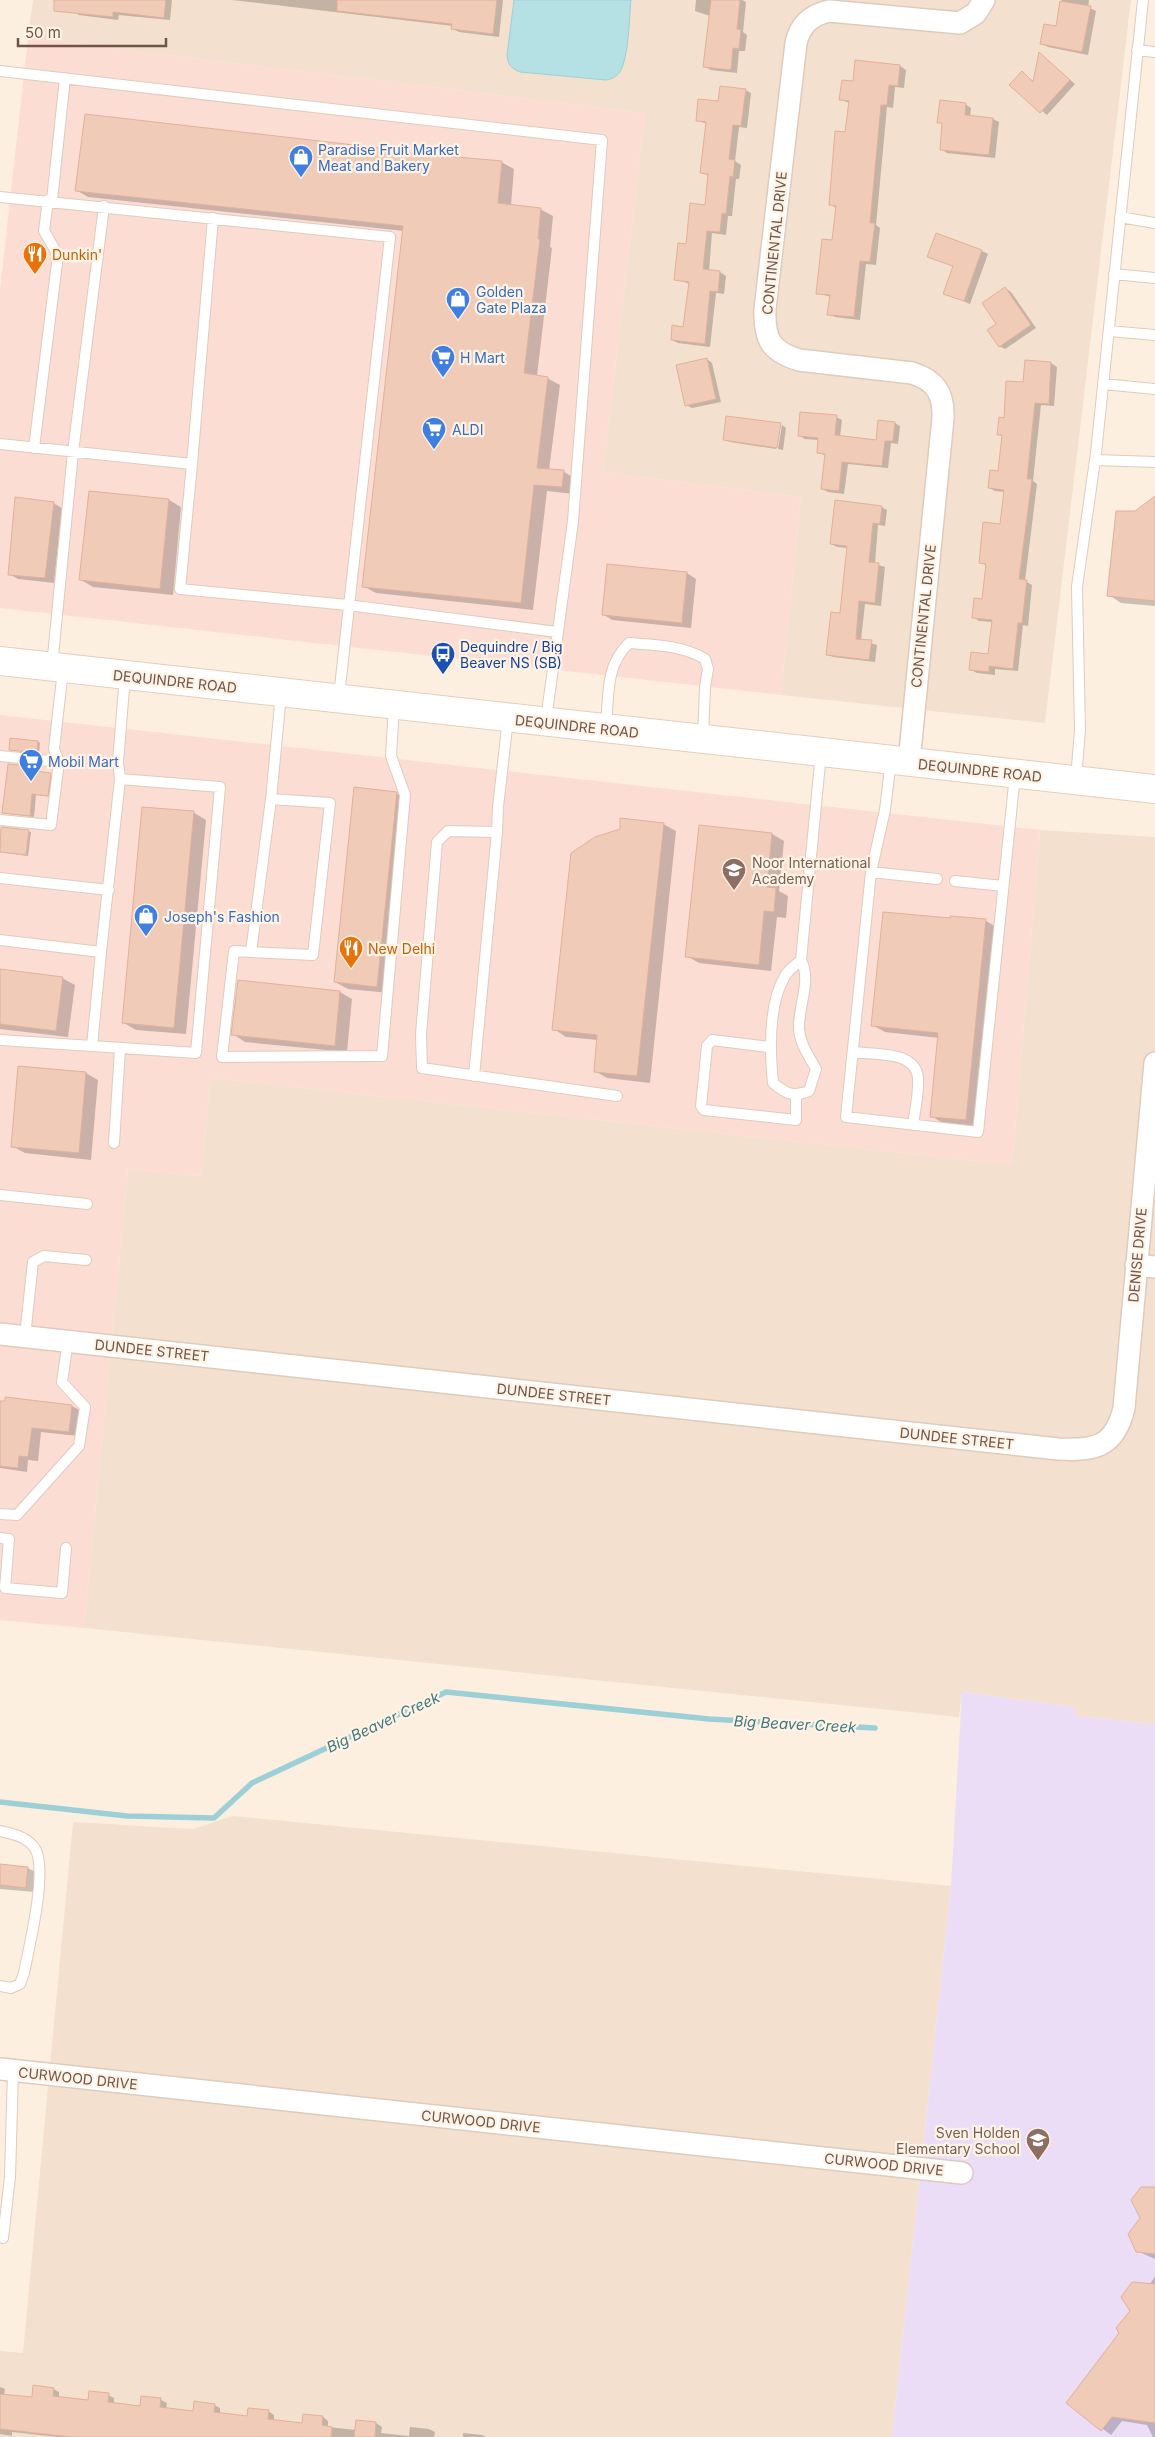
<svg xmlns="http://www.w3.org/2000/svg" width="1155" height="2437" viewBox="0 0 1155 2437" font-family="Inter,sans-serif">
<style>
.residential{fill:#f3e0cf}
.commercial{fill:#fcddd4}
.education{fill:#ecddf7}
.water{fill:#b5e0e4;stroke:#9cd0d6}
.shadow{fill:#0003}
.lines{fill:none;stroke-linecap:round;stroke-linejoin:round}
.stream{stroke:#9cd0d6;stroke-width:5.5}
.building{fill:#f0cbb8;stroke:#e3b099}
.service-casing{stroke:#dfcbbc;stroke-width:12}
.minor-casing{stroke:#dfcbbc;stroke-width:24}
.secondary-casing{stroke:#e6cdbc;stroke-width:30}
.service{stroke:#fff;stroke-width:10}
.minor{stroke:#fff;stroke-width:21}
.secondary{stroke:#fff;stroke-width:28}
.labels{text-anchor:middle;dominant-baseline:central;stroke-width:4.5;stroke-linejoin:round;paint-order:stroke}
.shop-label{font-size:14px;fill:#366cbe;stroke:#fff3e6;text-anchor:start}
.street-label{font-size:14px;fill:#715448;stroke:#fff3e6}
.food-label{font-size:14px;fill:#c56008;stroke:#fff3e6;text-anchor:start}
.transit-label{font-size:14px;fill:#164399;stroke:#fff3e6;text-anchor:start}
.education-label{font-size:14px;fill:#785e54;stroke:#fff3e6;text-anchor:start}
.water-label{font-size:15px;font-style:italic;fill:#3f777e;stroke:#fff3e6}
</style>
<rect width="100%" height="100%" fill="#fcefe0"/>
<path class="residential" d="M33 0H1131L1045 723 781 695 801 497 603 472 645 113 28 38Z
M1040 830 1155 837V1724L1077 1716 1074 1707 962 1692 959 1717 84 1628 128 1170 201 1176 211 1078 1012 1165Z
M233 1816 951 1886 892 2437H0V2351L23 2353 73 1822 193 1829Z"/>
<path class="commercial" d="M28 38 645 113 603 472 801 497 781 695 0 608V290Z
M0 715 1040 830 1012 1165 211 1078 201 1176 128 1170 84 1628 0 1620Z"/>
<path class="education" d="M962 1692 1074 1707 1077 1716 1155 1724V2437H892L951 1886Z"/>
<path class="water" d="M514 0H631C629 19 629 56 620 72 616 77 612 79 606 80L520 72C511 68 508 65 507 55Z"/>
<path class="shadow" d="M74 0H172L170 20 119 15 118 20 79 15 73 12Z
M232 0H503L499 37 459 32 453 29V26Z
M696 0H742L746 2 743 32 747 35 745 51H739L737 73 711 70 705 67 710 16 695 11Z
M1062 0H1089L1088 7 1096 11 1088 55 1048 47 1042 44 1057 27Z
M1040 54 1075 84 1047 115 1011 85 1022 73 1035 82Z
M856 61 900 66 906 70 904 88 895 87 893 108 887 107 876 225 880 228 876 265 866 264 860 320 835 317 829 314 831 297 817 293 833 241 836 208 830 204 846 133 850 103 841 100 854 82Z
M745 90 751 93 747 128 739 127 735 161 741 165 739 179H736L732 216H728L726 235 712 233 709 271 720 272 726 276 724 294 716 293 710 347 678 343 672 340 684 328 690 284 675 279 687 245 706 206 709 176 702 172 707 124 697 120 720 102Z
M965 104 971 108 970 117 993 119 999 122 995 158 947 153 941 149 944 125 939 122Z
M389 150 393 153 501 162 514 169 511 205 540 209 553 216 550 247 552 248 537 376 547 378 560 385 549 470 564 472 576 479 574 494 547 491 533 610 376 593 363 586 404 231 88 197 76 190Z
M982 251 988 254 970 304 944 293 954 267 929 256Z
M1005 288 1011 292 1036 328 1005 349 999 346 998 324Z
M707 359 712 363 721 402 692 408 686 405Z
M1026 361 1051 363 1057 367 1054 406 1041 405 1033 481 1037 484 1025 581 1032 585 1028 626 1023 625 1018 671 995 669V675L977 673 971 670 989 655 993 622 979 621 973 617 984 600 987 566 980 562 1001 525 1005 492 995 491 989 488 999 472 1003 437 999 434 1024 383Z
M836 417 842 420 840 437 877 441 895 423 900 426 898 444 891 443 888 468 848 464 844 494 828 492 822 489 826 456 818 452 819 440 805 439 799 435Z
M779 425 776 449 730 442 724 439 780 425H781Z
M782 425 786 428 783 450 778 449Z
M90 492 169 500 181 507 173 595 93 587 81 580Z
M53 503 62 508 54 583 18 579 9 574Z
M1155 503V606L1121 603 1109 595 1135 513Z
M881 507 887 510 885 526 878 525 875 564 885 567 881 606 865 604 861 640 877 645 875 662 833 657 827 654 841 614 848 548 837 547 831 544Z
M687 573 696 579 691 628 612 620 603 614Z
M38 742 40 743 39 753 10 749Z
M35 768 39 770V773L54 776 52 797 36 795 34 817 3 813Z
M396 793 409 801 389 993 348 989 335 982Z
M193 812 206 820 186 1034 136 1030 124 1023Z
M663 824 676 831 650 1083 607 1078 595 1071 598 1040 566 1037 554 1029Z
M700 827 772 834 784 841 779 891 788 896 786 918 777 917 771 971 699 963 687 956Z
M2 828 31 832 28 856 0 852Z
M951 920 986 921 998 928 978 1126 943 1123 931 1116 939 1038 885 1032 872 1025Z
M0 970 62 978 75 985 68 1037 0 1029Z
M239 982 340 992 352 999 347 1052 245 1042 233 1034Z
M19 1067 86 1073 98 1080 91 1160 25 1153 12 1146Z
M6 1399 72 1406 81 1411 78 1436 41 1432 38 1461 28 1460 27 1472 0 1468V1402L6 1403Z
M0 1865 28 1868 37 1873 35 1892 0 1889Z
M1155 2188V2259L1137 2251 1142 2218Z
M1155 2276V2437H1153L1147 2425 1122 2421 1111 2435 1068 2403 1120 2333Z
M0 2387 5 2389 4 2396 33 2399 53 2389 59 2392V2398L89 2402 108 2395 114 2398V2404L141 2407 142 2398 161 2400 167 2403 166 2409 194 2412 214 2405 220 2408V2414L248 2418 268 2411 274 2415V2421L303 2424 323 2417 328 2421V2427L356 2430 357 2421 376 2423 382 2427 381 2433 409 2436 410 2427 429 2429 435 2432 434 2437H58L12 2432V2436L0 2434Z
M463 2433 482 2435 486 2437H463Z"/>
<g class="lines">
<path class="stream" d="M0 1802 127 1816 214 1818 252 1783 446 1692 709 1719 875 1728"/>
</g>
<path class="building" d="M54 0H166L164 18 113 12V17L54 11Z
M337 0H497L493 34 451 29 452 24 337 11Z
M711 0H740L737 29 741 30 739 49 733 48 731 70 703 67Z
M1060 1 1091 6 1082 52 1040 44 1044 24 1056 26Z
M1039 52 1070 80 1040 113 1009 85 1022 71 1033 82Z
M855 60 900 65 898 86 889 85 887 105H881L870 223H875L870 262 860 261 854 317 827 315 830 295 816 294 822 239 832 240 836 206 829 205 835 131 845 132 849 101 839 100 842 80 853 81Z
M720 86 746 89 741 126 733 125 729 159 735 160 733 177 730 176 726 214 722 213 720 232 707 231 703 269 720 271 718 292 710 291 705 344 671 340 672 325 683 327 689 282 674 280 678 243 686 244 690 203 705 205 708 174 700 173 706 122 696 121 698 99 718 101Z
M940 100 966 103 965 115 993 118 989 155 940 150 942 123H937Z
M85 114 389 149V151L502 161 498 203 541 208 538 239H540L524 373 548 377 537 468 564 470 562 487 534 485 521 603 362 587 403 226 75 191Z
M936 233 982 250 964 301 943 294 953 266 927 257Z
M1005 287 1031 325 999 347 987 330 996 324 982 303Z
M707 358 716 399 685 406 676 365Z
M1025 360 1051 362 1049 404 1035 403 1027 479H1032L1019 579 1027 580 1022 623H1018L1013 669 989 666V672L969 670 971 652 988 654 992 620 972 618 974 598 982 599 986 564 979 563 983 522 1000 524 1004 490 988 488 990 470 998 471 1002 435H997L999 417 1004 418 1006 381 1023 382Z
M800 412 837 415 835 435 876 440 878 420 895 422 893 441H885L882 466 842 462 839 491 821 489 825 454 817 453 818 438 798 436Z
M726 416 781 423 777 448 723 440Z
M89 491 169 499 160 589 79 580Z
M1155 496V601L1107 596 1116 511H1135Z
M15 497 54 502 45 578 8 575Z
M835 500 882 506 880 524 873 523 869 562 879 563 875 603 859 601 856 639 872 640 869 660 826 655 831 612 840 613 847 546 830 544Z
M607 564 687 572 682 623 602 615Z
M10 738 38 741 37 753 9 750Z
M8 764 36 767 35 771 51 773 48 796 32 794 30 816 2 813Z
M354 787 397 792 377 987 334 982Z
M142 807 194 811 174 1028 122 1023Z
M620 818 664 823 637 1076 594 1072 597 1035 552 1030 571 853 595 837 620 829Z
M699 825 772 833 767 887 776 888 774 912 764 911 759 965 685 957Z
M1 827 29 830 26 855 0 852Z
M883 912 950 918V916L986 919 966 1120 930 1117 938 1033 871 1026Z
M0 969 63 977 56 1031 0 1024Z
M238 980 340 991 335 1046 231 1035Z
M18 1066 86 1072 79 1153 11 1147Z
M5 1397 72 1405 69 1432 32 1428 28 1457 19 1456 18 1468 0 1466V1401H5Z
M0 1864 28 1867 26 1888 0 1885Z
M1141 2187H1155V2254L1136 2252 1128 2234 1140 2218 1131 2200Z
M1132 2282 1155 2284V2423L1112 2417 1101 2431 1066 2403 1119 2333 1116 2328 1130 2311 1121 2297Z
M33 2385 54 2388 53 2396 88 2400 89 2391 109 2393 108 2402 140 2406 141 2396 161 2398 160 2407 193 2411 194 2401 215 2404 214 2412 247 2416 248 2408 269 2410 268 2419 302 2423 303 2414 323 2416 322 2425 332 2427 331 2437H71L0 2429V2394L32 2397Z
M356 2420 376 2422 375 2437H354Z"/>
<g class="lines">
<defs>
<path id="service" d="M1137 50 1155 52
M0 71 602 140 573 521 546 720
M0 197 390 237 339 696
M52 200 65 78
M1120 217 1155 223
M1114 274 1155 278
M1109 331 1155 335
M1103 384 1155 389
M0 444 192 464 180 589 348 605 557 632
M34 448 58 255 44 231 48 200
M1095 460 1155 462
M192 464 213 218
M52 666 73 452 104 206
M508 719 498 807 497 832 448 831 437 842 421 1034 422 1068 617 1096
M606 726C609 695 605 666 629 643 655 645 682 645 705 659L708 669 705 687 703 738
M0 756 59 762
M891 760 885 810 871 872 846 1117 978 1132 1015 775
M1076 779 1080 730 1077 587 1096 453 1143 0
M271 799 330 803 313 955 251 952 271 799 281 694
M0 820 51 825 59 762 54 749 63 670
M871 872 937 879
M0 878 109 890
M955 881 1003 886
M0 940 101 952 120 779 118 762 125 676
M251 952 234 951 222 1057 382 1056 405 795 391 756 394 705
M801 960C796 965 788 970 785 976 768 1004 770 1052 773 1083 787 1094 792 1097 809 1091L816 1069C809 1056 800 1044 799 1029 798 1006 812 981 801 960L821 753
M0 1040 92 1046 101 952
M92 1046 196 1053 220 787 120 779
M769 1047 712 1040 707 1046 701 1106 704 1110 796 1120V1096
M853 1052C873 1055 916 1050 918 1078 919 1093 915 1110 913 1125
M474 1076 497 832
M114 1143 120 1049
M0 1195 87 1204
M25 1336 33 1262 44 1256 86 1260
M0 1514 17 1515 79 1446 85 1407 62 1382 68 1341
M0 1538 9 1539 5 1588 62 1593 66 1548
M0 1831C13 1834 25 1836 34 1847 49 1867 29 1947 24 1973L20 1984 11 1988 0 1986
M0 2237 3 2238 10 2177 13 2071"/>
<path id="minor" d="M909 762 943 418C944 393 935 380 912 373L799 360C770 351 764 339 765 309L796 43C800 25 811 15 829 11L960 23 976 13 984 0
M1136 1265 1155 1267
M0 1334 1058 1449C1095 1451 1115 1447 1124 1408L1155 1063
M0 2069 962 2173"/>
<path id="secondary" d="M0 661 1155 789"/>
</defs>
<use href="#service" class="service-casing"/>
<use href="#minor" class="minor-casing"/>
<use href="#secondary" class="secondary-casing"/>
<use href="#service" class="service"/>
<use href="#minor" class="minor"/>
<use href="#secondary" class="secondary"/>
</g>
<defs>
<symbol id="shop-pin" viewBox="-11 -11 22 30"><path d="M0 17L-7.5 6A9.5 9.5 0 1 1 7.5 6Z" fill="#3f7fe0" stroke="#fff3e6"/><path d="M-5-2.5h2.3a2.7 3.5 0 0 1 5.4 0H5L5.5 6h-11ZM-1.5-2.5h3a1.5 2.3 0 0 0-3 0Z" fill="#fff"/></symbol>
<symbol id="restaurant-pin" viewBox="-11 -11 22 30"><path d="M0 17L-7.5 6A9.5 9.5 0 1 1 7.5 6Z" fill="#e8710a" stroke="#fff3e6"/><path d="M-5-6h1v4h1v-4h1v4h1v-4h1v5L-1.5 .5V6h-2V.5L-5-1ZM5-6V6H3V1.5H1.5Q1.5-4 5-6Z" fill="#fff"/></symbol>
<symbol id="supermarket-pin" viewBox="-11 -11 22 30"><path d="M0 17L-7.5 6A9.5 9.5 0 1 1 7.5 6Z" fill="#3f7fe0" stroke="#fff3e6"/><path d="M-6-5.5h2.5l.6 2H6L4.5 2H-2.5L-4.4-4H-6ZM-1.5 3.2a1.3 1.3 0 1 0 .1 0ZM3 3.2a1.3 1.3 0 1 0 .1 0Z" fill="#fff"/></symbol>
<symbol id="bus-pin" viewBox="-11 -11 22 30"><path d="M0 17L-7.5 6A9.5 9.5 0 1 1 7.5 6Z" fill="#1a4fb4" stroke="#fff3e6"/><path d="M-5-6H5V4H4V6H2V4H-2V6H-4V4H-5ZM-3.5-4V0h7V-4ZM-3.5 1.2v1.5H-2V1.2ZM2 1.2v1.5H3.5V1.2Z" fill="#fff"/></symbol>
<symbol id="school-pin" viewBox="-11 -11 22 30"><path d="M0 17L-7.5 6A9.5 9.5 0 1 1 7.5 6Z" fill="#8d6e63" stroke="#fff3e6"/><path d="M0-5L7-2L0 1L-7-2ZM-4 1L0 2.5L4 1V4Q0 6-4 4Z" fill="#fff"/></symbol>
</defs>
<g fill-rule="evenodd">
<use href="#shop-pin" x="287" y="143" width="28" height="38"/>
<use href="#restaurant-pin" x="21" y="240" width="28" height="38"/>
<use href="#shop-pin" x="444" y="285" width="28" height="38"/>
<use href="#supermarket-pin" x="429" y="343" width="28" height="38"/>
<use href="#supermarket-pin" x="420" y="415" width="28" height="38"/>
<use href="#bus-pin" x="429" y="640" width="28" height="38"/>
<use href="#supermarket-pin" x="17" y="747" width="28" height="38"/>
<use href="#school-pin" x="720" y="856" width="28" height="38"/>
<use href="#shop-pin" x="132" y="902" width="28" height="38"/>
<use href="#restaurant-pin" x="337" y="934" width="28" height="38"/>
<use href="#school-pin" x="1024" y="2126" width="28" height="38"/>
</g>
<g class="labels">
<g class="shop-label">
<text x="318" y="149">Paradise Fruit Market<tspan x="318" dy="16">Meat and Bakery</tspan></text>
<text x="476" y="291">Golden<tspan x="476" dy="16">Gate Plaza</tspan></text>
<text x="460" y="357">H Mart</text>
<text x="452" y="429">ALDI</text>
<text x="48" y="761">Mobil Mart</text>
<text x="164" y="916">Joseph's Fashion</text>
</g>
<g class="street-label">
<text transform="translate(774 243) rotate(-84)">CONTINENTAL DRIVE</text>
<text transform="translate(923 616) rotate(-84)">CONTINENTAL DRIVE</text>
<text transform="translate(175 681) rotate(6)">DEQUINDRE ROAD</text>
<text transform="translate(577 726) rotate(6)">DEQUINDRE ROAD</text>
<text transform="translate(980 770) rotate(6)">DEQUINDRE ROAD</text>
<text transform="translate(1137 1255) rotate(-85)">DENISE DRIVE</text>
<text transform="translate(152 1350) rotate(6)">DUNDEE STREET</text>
<text transform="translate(554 1394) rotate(6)">DUNDEE STREET</text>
<text transform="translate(957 1438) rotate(6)">DUNDEE STREET</text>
<text transform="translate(78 2078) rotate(6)">CURWOOD DRIVE</text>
<text transform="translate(481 2121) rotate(6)">CURWOOD DRIVE</text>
<text transform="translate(884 2164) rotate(6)">CURWOOD DRIVE</text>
</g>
<g class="food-label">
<text x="52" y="254">Dunkin'</text>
<text x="368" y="948">New Delhi</text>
</g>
<g class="transit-label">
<text x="460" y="646">Dequindre / Big<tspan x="460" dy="16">Beaver NS (SB)</tspan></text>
</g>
<g class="education-label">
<text x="752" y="862">Noor International<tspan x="752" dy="16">Academy</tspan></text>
<text x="1020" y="2132" text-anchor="end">Sven Holden<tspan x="1020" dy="16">Elementary School</tspan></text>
</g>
<g class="water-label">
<text transform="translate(383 1722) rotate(-25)">Big Beaver Creek</text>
<text transform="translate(795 1724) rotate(3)">Big Beaver Creek</text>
</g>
</g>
<path d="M18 38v8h148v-8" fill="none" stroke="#715448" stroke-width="2.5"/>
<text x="25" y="38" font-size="15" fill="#715448" stroke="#fff3e6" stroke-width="4" paint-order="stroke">50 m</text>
</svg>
